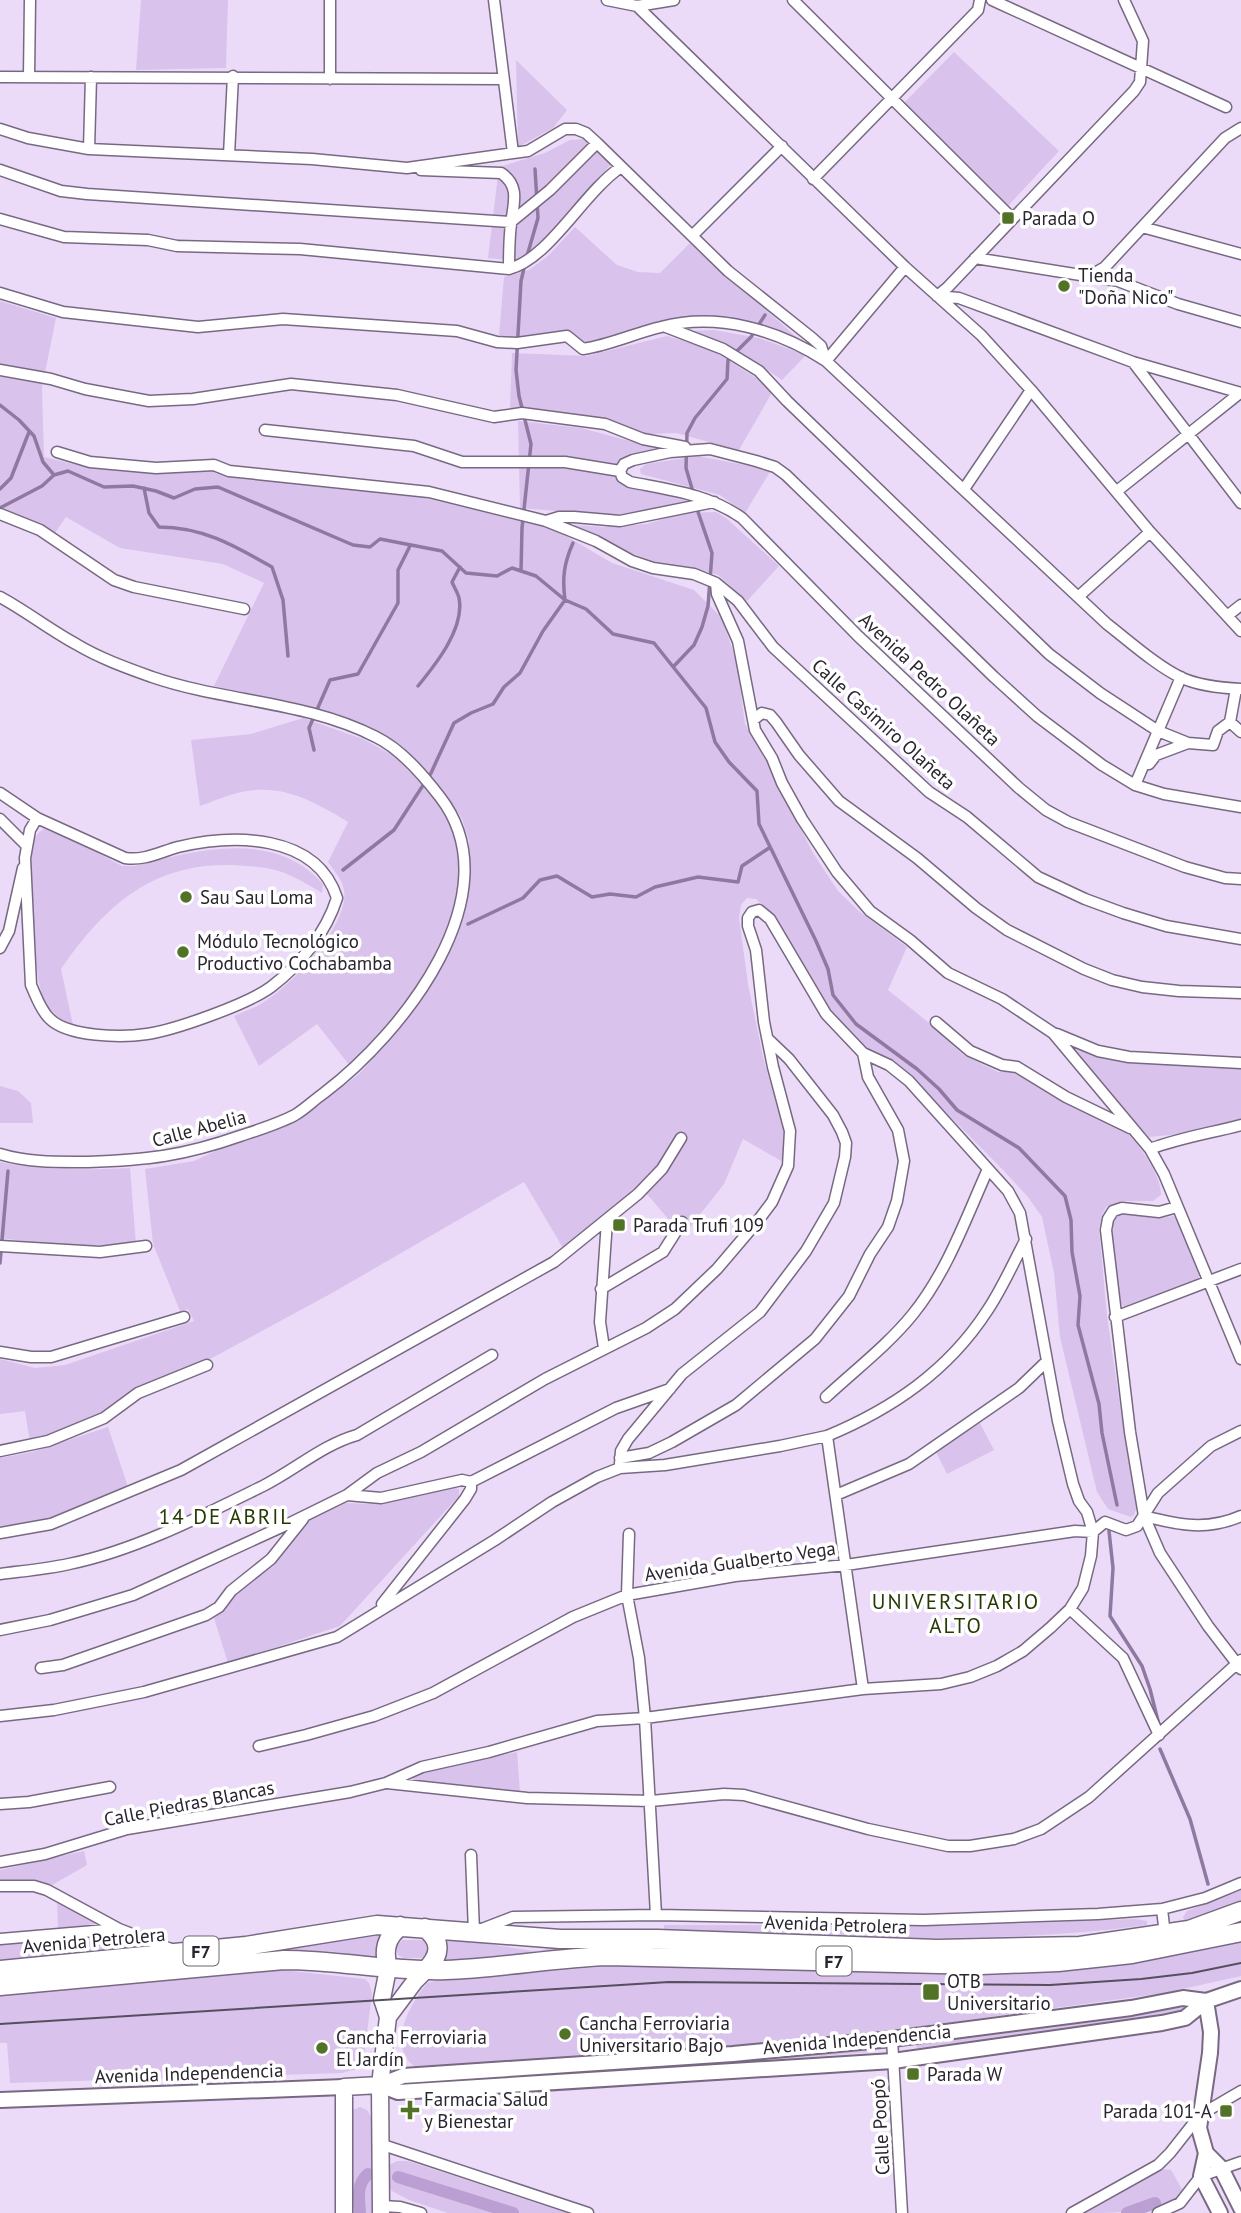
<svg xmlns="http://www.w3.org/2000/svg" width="1241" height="2213" viewBox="0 0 1241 2213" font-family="'PT Sans',sans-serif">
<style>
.green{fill:#d9c2ec}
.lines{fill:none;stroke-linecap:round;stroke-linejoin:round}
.stream{stroke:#9079a1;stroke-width:3.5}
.canal{stroke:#bb9ed2;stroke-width:12}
.street-casing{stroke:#776982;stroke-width:13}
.secondary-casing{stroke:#776982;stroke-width:18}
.primary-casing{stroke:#776982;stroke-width:19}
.highway-casing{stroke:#776982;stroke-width:21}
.street{stroke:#fff;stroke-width:10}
.secondary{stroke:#fff;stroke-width:14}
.primary{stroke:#fff;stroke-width:16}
.highway{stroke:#fff;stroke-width:18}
.tram{stroke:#574e5e;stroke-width:2}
.poi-dot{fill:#527228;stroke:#fff;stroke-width:2.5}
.labels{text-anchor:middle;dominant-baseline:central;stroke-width:7;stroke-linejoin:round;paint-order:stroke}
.shield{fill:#fff;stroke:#6a666d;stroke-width:2}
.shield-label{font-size:18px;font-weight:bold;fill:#2a242f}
.poi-label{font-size:19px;fill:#2a242f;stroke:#fff;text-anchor:start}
.street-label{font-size:19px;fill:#2a242f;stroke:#fff}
.neighbourhood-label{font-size:21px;letter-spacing:2px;fill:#263a05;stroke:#fff}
</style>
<rect width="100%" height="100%" fill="#ebdbf8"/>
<path class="green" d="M141 0H228L226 68 136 70Z
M954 52 1059 151 1007 207 904 103Z
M516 60 567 110 553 128 518 147Z
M584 139 611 164 551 237 519 261 488 258 499 167 545 153 570 140Z
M575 227 617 265 638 272 660 273 691 242 805 345 753 323 727 316H696L578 345 499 335 504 277 529 270 548 256Z
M0 301 56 318 42 387 44 457 90 468 135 466 203 469 412 495 556 530 612 563 694 590 722 618 737 663 745 724 768 764 813 853 838 891 860 912 907 947 888 990 933 1026 963 1055 998 1072H1013L1054 1096 1124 1130C1138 1142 1162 1176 1161 1195L1153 1201H1123L1106 1207 1102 1215 1099 1229 1107 1316 1124 1433 1138 1504 1134 1515 1131 1517 1108 1509 1097 1492 1060 1337 1054 1273 1042 1217 1028 1197 1004 1171 912 1078 861 1045 821 1003 788 942 770 913 756 899 747 898 741 905 739 918 748 984 763 1057 787 1144 783 1162 743 1139 724 1184 683 1236 640 1186 563 1248 524 1182 332 1293 212 1358 137 1389 94 1418 30 1442 25 1411 0 1414V1359L35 1368 65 1365 194 1321 188 1309 180 1311 153 1244 145 1169 194 1161 226 1146 298 1121 359 1074 396 1033 449 952 460 924 469 873V841L462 819 450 801 409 754 381 734 324 712 214 686 264 583 223 564 120 548 66 517 55 533 45 527 40 537 0 521Z
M714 330 759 338 806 355 782 380C752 359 723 343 688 331Z
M667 336 710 349 774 389 739 450 676 433 649 434 593 418 510 409 512 353 587 356Z
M518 421 581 428 630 441 675 446C668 448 661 450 653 451 630 455 616 453 620 482L634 488 689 501 630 514 606 515 520 508Z
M698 456 771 470 745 513 720 495 641 474 640 469 646 464Z
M716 512 726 518 779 566 747 601 718 575 692 567 653 561 607 544 572 525 605 527 647 524 682 513Z
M303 718 363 739 394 756 430 793 452 827 459 861 456 909 444 942 421 982 386 1029 350 1066 317 1024 259 1066 234 1016C244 1011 255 1008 264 1002 291 986 350 924 344 890 342 879 334 871 328 862L348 822C316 803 287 785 247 791 231 793 215 801 200 806L191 740 251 734Z
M44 829 78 842 122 866H135C197 850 274 829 323 884L322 893C312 887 301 880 289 875 273 867 249 866 231 865 151 863 104 907 61 969L73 1025C59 1020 50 1011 43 997 33 971 26 867 34 841 36 835 39 832 44 829Z
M1073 1045 1115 1058 1144 1063 1241 1069V1119L1191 1133 1149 1137 1073 1051 1071 1046Z
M0 1086 18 1091 31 1103 33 1123H0Z
M0 1162C44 1171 86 1170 130 1168L136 1245H53L0 1238Z
M1127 1213 1161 1218 1174 1216 1179 1221 1200 1274 1198 1279 1125 1308 1121 1304C1119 1288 1109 1233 1114 1221 1117 1215 1121 1214 1127 1213Z
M980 1423 994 1450 947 1474 935 1450Z
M108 1427 129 1490 49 1520 0 1528V1458L32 1452Z
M455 1488 459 1489V1496L340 1626 228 1663 214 1618 303 1524 346 1503 370 1504Z
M517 1752 520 1792 413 1780V1775Z
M84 1851 87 1865 52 1885 46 1883 0 1882V1870Z
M1241 1890V1904L1192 1922H1185L1183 1917 1187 1911Z
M57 1901 97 1924 58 1928Z
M1135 1919 1147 1921V1925C987 1947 825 1935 664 1932V1925L945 1926Z
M381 1932 378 1949 379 1959 337 1952 304 1950 0 1975Z
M117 1935 143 1946 139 1948 0 1962V1943Z
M452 1938 533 1951 544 1950 559 1944 780 1951 442 1963 445 1955 446 1940Z
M402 1940H424L432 1947 426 1958H404L398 1955 396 1948Z
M1241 1940V1976L1164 1993 893 2030 761 2045 485 2064 414 2066C387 2045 410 2004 427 1983L435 1981 611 1966 733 1969 766 1965 1146 1959Z
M282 1970 365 1979 369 1983 372 1993 364 2057 357 2069 342 2073 10 2083 7 2043H0V1993Z
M1179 2007 1185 2009 1131 2021 917 2048 916 2044 1130 2016Z
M869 2047 870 2052 730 2064Z
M360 2107 367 2110 371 2117 376 2213H349L350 2116 353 2110Z
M397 2161H408L567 2213H448L409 2200 392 2191 388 2186V2170L391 2164Z
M1164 2169 1171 2170 1182 2189 1181 2195C1156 2213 1113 2213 1081 2213Z"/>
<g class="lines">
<path class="stream" d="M527 256 538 218 535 169
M0 405 19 420 34 436 43 462 54 475
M144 488 149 513 159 527C203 527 235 546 272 567L283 600 288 656
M0 489 11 478 29 432
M693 492 686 468 687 433 695 418 727 379 728 360 751 337 765 315
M0 508 42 486 54 475 68 471 104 487 133 486 156 491 174 498 195 489 218 487 353 545 370 547 380 539 442 551 466 573 497 576 512 568 536 576 565 600 586 609 613 634 654 643 706 708 715 742 729 762 757 791 759 824 816 941 828 969 833 995 856 1024 917 1069 939 1089 957 1110 1019 1148 1065 1196 1071 1220 1072 1252 1080 1296 1078 1325 1099 1404 1102 1433 1117 1505
M521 571 522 528 531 444 519 396 516 370 521 281 525 264
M674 666 694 645 702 627 708 606 712 553 696 506
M418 686C436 664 465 628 459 598 458 593 454 587 452 582L460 567
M314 750 309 728 330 680 358 674 398 603V570L410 546
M343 870 394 830 431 773 454 723 471 713 493 704 504 687 520 673 543 631 565 600C562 578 564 563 573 543
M468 924 523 898 540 880 557 876 592 897 610 894 636 897 655 887 698 877 738 882 742 866 769 848
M0 1263 8 1171
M1109 1531 1113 1568 1110 1616 1142 1666 1150 1689 1158 1721
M1160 1749 1190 1819 1208 1884"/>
<path class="canal" d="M398 2177 513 2213
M360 2213C359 2197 356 2185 368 2174
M1127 2213 1155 2203"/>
<defs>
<path id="street" d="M330 0V79
M494 0 513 153
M607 0 637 6 674 0
M793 0 1012 218
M992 0 1226 107
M637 6 905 267 981 335 1031 390 1150 532 1241 631
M0 77 503 79
M29 77 30 0
M0 129 28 138 89 149 312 159 407 168 528 151 565 129H576L586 133 597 143 728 271 812 338 821 346 826 361 905 267
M89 149 91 77
M229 155 233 76
M0 170 61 191 87 194 511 222 550 190 597 143
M421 170 501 173C521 186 513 205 511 224 509 239 509 254 509 269
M813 179 978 10 980 0
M0 219 64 237 148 240 177 246 300 249 509 269C550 258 583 193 621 167
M1142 227 1241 254
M693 235 782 146
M975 258 1118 281 1178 304 1241 322
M1085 275 1093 274 1105 267 1225 138 1241 128
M0 293 63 312 198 327 283 319 457 331 497 342 517 343 567 336 583 349C610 345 635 333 661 327 718 312 778 330 826 361L1107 624C1129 641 1158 667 1182 678 1200 686 1221 688 1241 689
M937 296 948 287 1134 91 1140 82 1143 41 1124 0
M937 296 959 298 1133 362 1241 393
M666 327 723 349 759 371 787 401 1049 654 1100 693 1158 731 1188 743 1213 745 1218 731 1230 722 1241 732
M1133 362 1241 503
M0 370 51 379 85 389 149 401 193 399 291 384 397 395 494 417 522 413 605 424 643 439 685 447
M265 430 414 446 462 462H565L620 471
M57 452 90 462 156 468 214 465 229 471 429 492 546 521 596 541 632 561 653 568 694 574 716 583 738 601 773 647 929 792 967 817 1038 877 1085 899 1123 913 1166 926 1241 939
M620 471 622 477 630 482C670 490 708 494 742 518L858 636 1019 788 1046 810 1068 822 1185 867 1225 878 1241 879
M620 471 624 464 633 460 670 452 710 449 756 461 775 467 786 475 994 677 1037 716 1102 765 1135 785 1164 794 1241 807
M964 489 1031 390
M1117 491 1240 393
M0 514 40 530 114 580 134 587 244 609
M546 521 559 517H574L620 521 714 502
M716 583 717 594 738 641 755 730 772 758 782 783 802 819 837 872 870 911 910 940 948 973 1002 999 1053 1033 1150 1149 1164 1174 1241 1359
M0 597C26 611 50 630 76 644 99 658 127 668 152 677 225 702 306 701 376 737 401 749 423 775 440 797 515 894 401 1035 324 1093 314 1100 305 1109 295 1115 278 1124 258 1130 240 1136 183 1156 147 1160 88 1162 58 1162 29 1163 0 1154
M1078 597 1150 532
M1227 616 1241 605
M753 720 762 713 770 715 776 722 799 755 839 801 917 858 976 908 1007 930 1084 969 1112 980 1142 987 1179 991 1241 993
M1230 722 1236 689
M1149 764 1156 755 1188 743
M1135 785 1181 677
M0 793 37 818
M37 818 125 858C144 861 160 852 178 847 233 834 316 833 337 898 326 933 300 965 271 987 248 1004 175 1030 147 1034 122 1038 67 1037 49 1018 40 1009 36 996 31 985L25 858 30 830Z
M0 819 25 844
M0 948 9 931 23 868
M936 1022 970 1051 1002 1065 1017 1067 1066 1097 1130 1128
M1057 1034 1098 1051 1129 1057 1241 1063
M1150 1149C1179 1138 1211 1133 1241 1125
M1177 1207 1159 1212 1122 1208 1113 1211 1108 1219 1106 1230 1130 1432 1144 1516 1160 1553 1208 1626 1241 1669
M0 1246 100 1252 146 1246
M601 1289 663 1252 682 1222
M1115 1317 1241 1269
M604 1348 600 1322 607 1221
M0 1352 31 1357H51L184 1317
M826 1397C855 1370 888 1345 913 1314 947 1272 966 1218 988 1169
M827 1436C892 1409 948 1371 987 1311 1002 1289 1013 1263 1026 1239
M0 1451 48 1441 104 1418 138 1393 207 1365
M620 1458 649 1453 672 1442 736 1405 815 1339 849 1296 870 1254 888 1227 897 1201 904 1161 898 1130 868 1077 863 1053
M620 1464 621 1451 628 1439 682 1374 760 1312 806 1251 834 1203 845 1157 846 1143 842 1132 833 1115 789 1059 768 1039
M471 1482 616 1408 670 1389
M347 1495 381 1498 462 1480 471 1482V1489L465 1499 382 1604
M836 1495 909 1464 1019 1388 1047 1361
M1144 1516C1179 1525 1207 1531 1241 1516
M0 1533 51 1524 181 1470 554 1262 638 1194 662 1169 681 1138
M629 1534 627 1595 639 1658 645 1718 656 1915
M0 1574C23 1571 47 1569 69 1564 134 1551 204 1515 263 1486 295 1470 322 1445 357 1435L492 1355
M1070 1609 1123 1658 1159 1735
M0 1630 50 1620 133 1595 288 1524 347 1495 377 1473 421 1452 545 1379 646 1328 675 1309 717 1269 757 1222 772 1202 788 1166 790 1131 773 1067 764 1022 756 950 748 926V918L752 912 759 910 770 919 826 1014 863 1053 889 1065 909 1081 1008 1191 1020 1213 1058 1421 1073 1484 1079 1501 1087 1512 1093 1532 1091 1556 1083 1588 1070 1609 1050 1628 1023 1651 997 1666 970 1677 941 1684 863 1689 645 1718 597 1721 489 1752 422 1767 386 1783 350 1792 127 1829 45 1854 0 1862
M41 1668 63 1665 206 1615 219 1607 231 1591 271 1559 303 1519
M0 1716 54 1710 144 1692 337 1637 495 1540 552 1502 597 1477 620 1468 665 1465 780 1446 827 1436 863 1689
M259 1746 306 1735 374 1716 433 1693 573 1617 627 1595 735 1576 846 1565 1075 1531 1093 1532 1105 1522 1126 1530 1137 1526 1158 1493 1211 1446 1241 1431
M387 1783 527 1798 651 1801 724 1794 744 1795 868 1829 948 1846H970L1014 1839 1041 1829 1089 1797 1241 1660
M0 1804 29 1802 110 1787
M471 1855 474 1932 513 1917 656 1915 924 1920 1098 1914 1162 1909 1205 1898 1241 1883
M0 1886H34L47 1890 119 1929 171 1949
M1162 1909 1165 1935
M0 1939 118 1929
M892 2039 902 2213
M380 2144 588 2213
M381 2206 400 2207 421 2213
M1072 2213 1158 2165 1170 2153 1200 2115 1241 2091
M1158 2213 1180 2203 1201 2176 1241 2162"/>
<path id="secondary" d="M1206 2001 1211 2032 1210 2053 1199 2128 1206 2153 1221 2168 1241 2208
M380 2085 398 2092 893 2061 1162 2023 1185 2018 1206 2001 1241 1989
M380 2085 403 2076 733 2054 892 2039 1131 2008 1183 1998 1206 2001
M0 2100 344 2087
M1206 2153 1201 2176 1220 2213"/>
<path id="primary" d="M388 2017 415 1981 426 1970
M344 2213V2087L380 2085
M381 2213 380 2085 388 2017 382 1999 388 1969"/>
<path id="highway" d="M425 1928C442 1941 441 1955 426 1970
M388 1969C383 1950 386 1938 400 1926
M0 1970 246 1946 377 1925 560 1939H657L937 1949 1080 1946 1189 1930 1241 1911
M0 1986 284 1960C339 1960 392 1972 446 1970 500 1968 554 1958 608 1956L981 1965 1058 1962 1132 1954 1241 1932"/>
</defs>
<use href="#street" class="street-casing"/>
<use href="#secondary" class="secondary-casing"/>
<use href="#primary" class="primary-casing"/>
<use href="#highway" class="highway-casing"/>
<use href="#street" class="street"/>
<use href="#secondary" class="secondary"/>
<use href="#primary" class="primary"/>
<use href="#highway" class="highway"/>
<path class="tram" d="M0 2024 669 1982 1050 1985 1141 1979 1192 1973 1241 1963"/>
</g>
<g class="poi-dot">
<rect x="1001" y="211" width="14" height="14" rx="3.5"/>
<circle cx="1064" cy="286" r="7"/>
<circle cx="186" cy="897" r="7"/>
<circle cx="183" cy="952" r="7"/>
<rect x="612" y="1218" width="14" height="14" rx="3.5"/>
<rect x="922" y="1983" width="18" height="18" rx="3.5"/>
<circle cx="565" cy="2034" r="7"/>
<circle cx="322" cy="2048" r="7"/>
<rect x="906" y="2067" width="14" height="14" rx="3.5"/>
<path d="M406.5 2099.5h7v7h7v7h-7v7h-7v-7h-7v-7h7z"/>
<rect x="1219" y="2104" width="14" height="14" rx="3.5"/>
</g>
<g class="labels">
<g class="shield">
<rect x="183.5" y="1936.5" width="35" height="29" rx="5"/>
<rect x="816.5" y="1946.5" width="35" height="29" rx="5"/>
</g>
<g class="shield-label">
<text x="201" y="1951">F7</text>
<text x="834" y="1961">F7</text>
</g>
<g class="poi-label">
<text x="1022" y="218">Parada O</text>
<text x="1078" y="275">Tienda<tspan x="1078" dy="22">"Doña Nico"</tspan></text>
<text x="200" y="897">Sau Sau Loma</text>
<text x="197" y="941">Módulo Tecnológico<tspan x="197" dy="22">Productivo Cochabamba</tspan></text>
<text x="633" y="1225">Parada Trufi 109</text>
<text x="947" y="1981">OTB<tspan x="947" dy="22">Universitario</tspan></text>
<text x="579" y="2023">Cancha Ferroviaria<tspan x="579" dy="22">Universitario Bajo</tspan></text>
<text x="336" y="2037">Cancha Ferroviaria<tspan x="336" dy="22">El Jardín</tspan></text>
<text x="927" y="2074">Parada W</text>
<text x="424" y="2099">Farmacia Salud<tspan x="424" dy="22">y Bienestar</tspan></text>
<text x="1212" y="2111" text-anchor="end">Parada 101-A</text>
</g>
<g class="street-label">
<text transform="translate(930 679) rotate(43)">Avenida Pedro Olañeta</text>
<text transform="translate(884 724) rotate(42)">Calle Casimiro Olañeta</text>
<text transform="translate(199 1128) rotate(-15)">Calle Abelia</text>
<text transform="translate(740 1561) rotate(-8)">Avenida Gualberto Vega</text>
<text transform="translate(189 1803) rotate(-11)">Calle Piedras Blancas</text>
<text transform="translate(836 1924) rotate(2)">Avenida Petrolera</text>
<text transform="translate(94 1940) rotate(-5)">Avenida Petrolera</text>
<text transform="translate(857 2039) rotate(-5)">Avenida Independencia</text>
<text transform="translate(189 2073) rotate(-2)">Avenida Independencia</text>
<text transform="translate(880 2127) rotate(-93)">Calle Poopó</text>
</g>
<g class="neighbourhood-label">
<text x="226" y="1516">14 DE ABRIL</text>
<text x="956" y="1601">UNIVERSITARIO<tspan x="956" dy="24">ALTO</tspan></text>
</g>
</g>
</svg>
